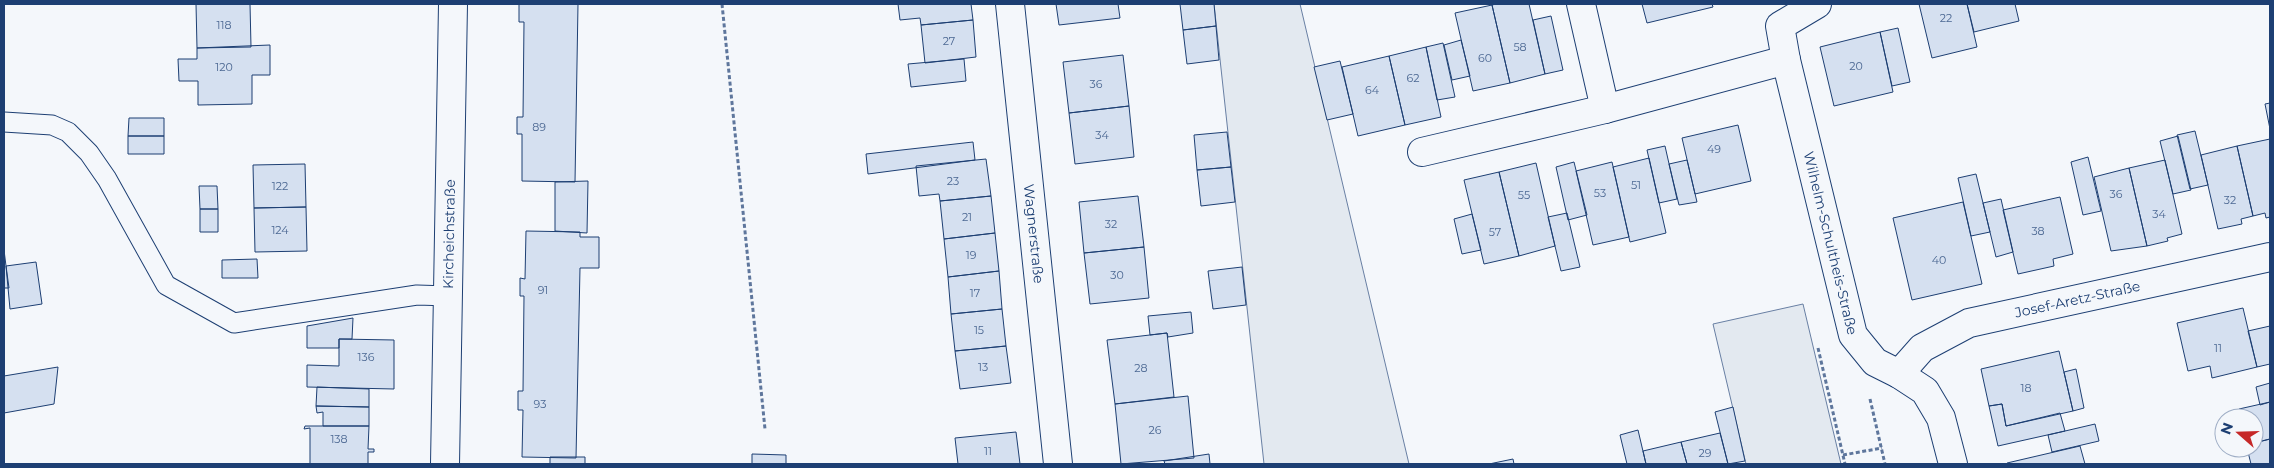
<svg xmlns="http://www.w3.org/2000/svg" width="2274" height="468" viewBox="0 0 2274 468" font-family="Montserrat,sans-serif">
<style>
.green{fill:#e3e9f0;stroke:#687fa3}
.building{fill:#d5e0f0;stroke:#1d3f73}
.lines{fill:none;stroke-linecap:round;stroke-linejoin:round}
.service-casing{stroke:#1d3f73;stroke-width:21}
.minor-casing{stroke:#1d3f73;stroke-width:30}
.path{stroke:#5e769c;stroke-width:3;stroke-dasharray:4 2.5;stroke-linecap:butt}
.service{stroke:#f4f7fb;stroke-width:19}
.minor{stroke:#f4f7fb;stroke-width:28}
.labels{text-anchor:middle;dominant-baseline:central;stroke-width:4;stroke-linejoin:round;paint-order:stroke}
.number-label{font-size:11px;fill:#4b6792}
.street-label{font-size:14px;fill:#1d3f73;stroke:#f4f7fb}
</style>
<rect width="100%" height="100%" fill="#f4f7fb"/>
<path class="green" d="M1214 4H1300L1409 464H1264Z
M1803 304 1841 464H1746L1713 324Z"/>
<path class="building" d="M196 4H250L251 47 197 48Z
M519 4H578L575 182 522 181V134H517V117H523L524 22H519Z
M898 4H971L973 20 921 25 920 18 900 20Z
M1056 4H1118L1120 18 1059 25Z
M1180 4H1214L1216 26 1183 30Z
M1496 4H1529L1545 74 1510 83 1492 5Z
M1642 4H1712L1713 7 1647 23Z
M1919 4H1967L1977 47 1932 58Z
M1967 4H2015L2019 21 1974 32Z
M1492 5 1510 83 1473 91 1455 13Z
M1551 16 1563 70 1545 74 1533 20Z
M973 20 976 57 925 63 921 25Z
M1216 26 1219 60 1187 64 1183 30Z
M1898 28 1910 82 1892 86 1880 32Z
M1880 32 1893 92 1834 106 1820 47Z
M1461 40 1470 76 1452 80 1444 45Z
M1443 43 1455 97 1437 100 1426 47Z
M270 45V75H252V104L198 105V81H179L178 59H197V48Z
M1426 47 1441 117 1405 125 1389 56Z
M1123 55 1129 106 1069 113 1063 62Z
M1389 56 1405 125 1358 136 1342 67Z
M964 59 966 81 911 87 908 64Z
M1340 61 1353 114 1327 120 1314 67Z
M2270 103V129L2265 104Z
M1129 106 1134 157 1075 164 1069 113Z
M129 118H164V136H128Z
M1738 125 1751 181 1695 194 1682 138Z
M2195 131 2208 185 2190 189 2177 135Z
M1227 132 1231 167 1197 170 1194 135Z
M128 136H164V154H128Z
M2178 136 2191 190 2173 194 2160 141Z
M2270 139V217L2266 218 2265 213 2253 216 2237 146Z
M973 142 975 160 868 174 866 154Z
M1665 146 1677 199 1659 203 1647 150Z
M2237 146 2253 216 2241 219 2242 224 2218 229 2201 155Z
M2088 157 2101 211 2083 215 2071 162Z
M1649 158 1666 233 1630 242 1613 167Z
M986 159 991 196 940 201 939 194 919 196 916 166Z
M1687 160 1697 202 1679 205 1669 164Z
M2165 160 2182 234 2167 238 2168 241 2147 246 2129 168Z
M1574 162 1587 215 1568 220 1556 167Z
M1612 162 1629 237 1593 245 1576 171Z
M1536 163 1555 246 1519 256 1499 172Z
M305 164 306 207 254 208 253 165Z
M1231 167 1235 202 1201 206 1197 170Z
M2129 168 2147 246 2111 251 2094 177Z
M1499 172 1519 256 1484 264 1464 180Z
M1976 174 1990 232 1971 236 1958 178Z
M588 181 587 233 555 231V182Z
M199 186H217L218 209H200Z
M991 196 995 233 944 239 940 201Z
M1138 196 1144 247 1084 253 1079 202Z
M2060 197 2073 254 2053 259 2054 266 2018 274 2003 210Z
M2001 199 2013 252 1996 257 1983 203Z
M1963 202 1982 284 1912 300 1893 218Z
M306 207 307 251 255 252 254 208Z
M200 209H218V232H200Z
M1567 213 1580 267 1561 271 1548 217Z
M1472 214 1481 250 1462 254 1454 219Z
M526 231 580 232V237H599V268H580L576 458 522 457 523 410H518V391H523L524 296H520V278L525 279Z
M995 233 999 271 948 277 944 239Z
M1144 247 1149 298 1090 304 1084 253Z
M4 250 6 266 9 288H4Z
M257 259 258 278H222V260Z
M36 262 42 304 10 309 6 266Z
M1242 267 1246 305 1213 309 1208 271Z
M999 271 1002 309 951 314 948 277Z
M2243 308 2257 367 2212 378 2210 366 2188 371 2177 323Z
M1002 309 1006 346 955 351 951 314Z
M1191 312 1193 333 1168 337 1167 333 1150 335 1148 316Z
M353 318 352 339H339V348H307V326Z
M2270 326V364L2257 367 2248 331Z
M1167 333 1174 397 1115 404 1107 340Z
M339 339 394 340V389L307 387V365L339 366Z
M1006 346 1011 383 960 389 955 351Z
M2059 351 2073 411 2006 426 2002 404 1989 406 1981 369Z
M58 367 54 404 4 413V376Z
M2076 369 2084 408 2073 411 2064 372Z
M2270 383V402L2260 405 2256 387Z
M317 387 369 389V407L316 406Z
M1188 396 1194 458 1121 464 1115 404Z
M2270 402V439L2254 443V418H2241L2239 409Z
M2002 404 2006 426 2060 413 2065 431 1998 446 1989 406Z
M316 406 369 407V426H323V412L317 413Z
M1733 407 1745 461 1728 464 1715 412Z
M2095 424 2099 441 2052 452 2048 435Z
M305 426H369L368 449H374V452H368V464H310V428L304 429Z
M1638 430 1646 464H1627L1620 435Z
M1016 432 1020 464H958L955 438Z
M1720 433 1728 464H1687L1681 442Z
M2270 439V464H2251L2247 448H2254V443Z
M1681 442 1687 464H1646L1643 451Z
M2080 446 2085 464H2007V463Z
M752 454 786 455V464H752Z
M1209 454 1210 464H1165L1164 461Z
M550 457H585V464H550Z
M1513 459 1514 464H1489Z"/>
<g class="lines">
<defs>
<path id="service" d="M4 122 52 125 68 132 89 153 107 179 166 285 234 323 417 295 449 296"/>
<g id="minor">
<path id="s1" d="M1010 4 1058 464"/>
<path id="s2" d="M1817 4 1780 26 1786 60 1853 335 1875 362 1899 374 1925 391 1941 418 1953 464"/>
<path d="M1605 109 1786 60"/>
<path d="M1422 152 1605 109 1581 4"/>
<path id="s3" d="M1899 374 1922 348 1969 323 2270 257"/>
<path id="s4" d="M445 464 453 4"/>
</g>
</defs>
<use href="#service" class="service-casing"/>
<use href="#minor" class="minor-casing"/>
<path class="path" d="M722 4 765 429
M1818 348 1845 464
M1870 399 1885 464
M1843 455 1882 448"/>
<use href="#service" class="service"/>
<use href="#minor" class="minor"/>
</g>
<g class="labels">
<g class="number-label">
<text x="1946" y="18">22</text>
<text x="224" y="25">118</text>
<text x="949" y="41">27</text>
<text x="1520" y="47">58</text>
<text x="1485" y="58">60</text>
<text x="1856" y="66">20</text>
<text x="224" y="67">120</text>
<text x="1413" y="78">62</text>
<text x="1096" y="84">36</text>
<text x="1372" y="90">64</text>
<text x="539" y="127">89</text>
<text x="1102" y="135">34</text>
<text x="1714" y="149">49</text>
<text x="953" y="181">23</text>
<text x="1636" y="185">51</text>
<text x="280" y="186">122</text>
<text x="1600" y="193">53</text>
<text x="2116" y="194">36</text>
<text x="1524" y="195">55</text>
<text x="2230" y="200">32</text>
<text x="2159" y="214">34</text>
<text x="967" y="217">21</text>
<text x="1111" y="224">32</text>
<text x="280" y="230">124</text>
<text x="2038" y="231">38</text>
<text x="1495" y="232">57</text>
<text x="971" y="255">19</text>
<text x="1939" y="260">40</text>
<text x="1117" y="275">30</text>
<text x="543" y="290">91</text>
<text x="975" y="293">17</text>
<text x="979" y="330">15</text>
<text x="2218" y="348">11</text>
<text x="366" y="357">136</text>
<text x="983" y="367">13</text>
<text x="1141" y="368">28</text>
<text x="2026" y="388">18</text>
<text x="540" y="404">93</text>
<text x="1155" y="430">26</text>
<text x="339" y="439">138</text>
<text x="988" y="451">11</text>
<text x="1705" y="453">29</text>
</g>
<g class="street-label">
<text stroke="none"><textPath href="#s4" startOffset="230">Kircheichstraße</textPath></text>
<text stroke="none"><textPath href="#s1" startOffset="231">Wagnerstraße</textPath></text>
<text stroke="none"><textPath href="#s2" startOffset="266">Wilhelm-Schultheis-Straße</textPath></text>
<text stroke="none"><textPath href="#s3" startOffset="199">Josef-Aretz-Straße</textPath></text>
</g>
</g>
<rect width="2274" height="468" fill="none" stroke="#1d3f73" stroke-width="10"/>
<g transform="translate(2239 433) rotate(290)"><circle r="24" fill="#f4f7fb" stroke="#9eadc5"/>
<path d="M0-4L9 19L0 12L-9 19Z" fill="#c62828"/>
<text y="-8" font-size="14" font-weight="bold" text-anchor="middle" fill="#1d3f73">N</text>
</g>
</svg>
